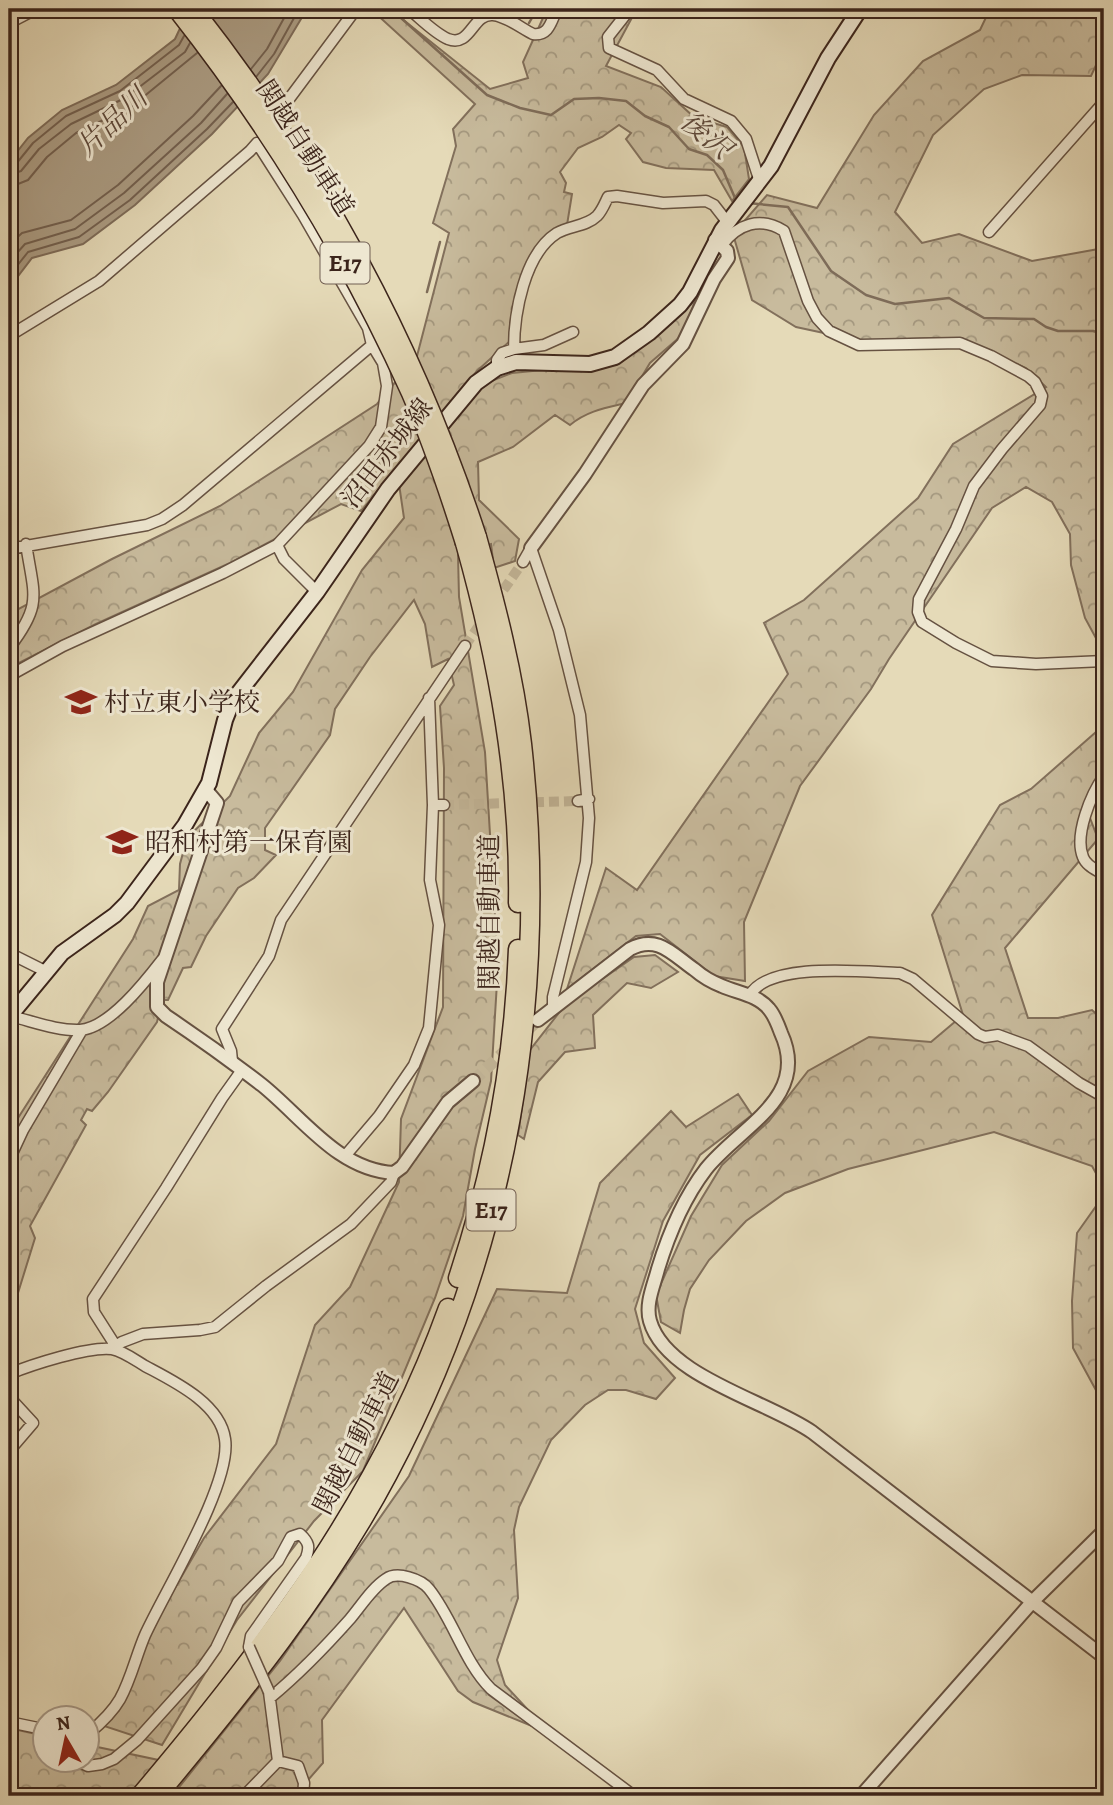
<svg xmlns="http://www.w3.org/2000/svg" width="1113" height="1805" viewBox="0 0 1113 1805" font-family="Alegreya,'Noto Serif JP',serif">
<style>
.forest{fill:url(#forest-crowns);stroke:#82705c;stroke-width:2}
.water{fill:#ab9c83;stroke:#7e6c59;stroke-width:2}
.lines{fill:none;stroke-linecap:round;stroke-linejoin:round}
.shore{stroke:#73604f;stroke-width:2}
.stream{stroke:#7e6c59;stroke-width:2.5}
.minor-tunnel{stroke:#c3b699;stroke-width:10;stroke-dasharray:10 5;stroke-linecap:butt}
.tertiary-tunnel{stroke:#c3b699;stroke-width:12;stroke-dasharray:12 6;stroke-linecap:butt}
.minor-casing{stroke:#665242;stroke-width:13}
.tertiary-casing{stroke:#665242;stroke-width:16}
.secondary-casing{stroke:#3b241b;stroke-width:18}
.motorway-casing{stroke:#3b241b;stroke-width:21}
.minor{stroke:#eee7d1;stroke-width:10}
.tertiary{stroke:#eee7d1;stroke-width:12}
.secondary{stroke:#eee7d1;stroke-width:14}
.motorway{stroke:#e5dab8;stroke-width:18}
.minor-bridge-casing{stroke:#665242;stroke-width:13;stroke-linecap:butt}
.motorway-bridge-casing{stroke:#3b241b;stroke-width:21;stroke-linecap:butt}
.minor-bridge{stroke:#eee7d1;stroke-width:10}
.motorway-bridge{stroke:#e5dab8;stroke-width:18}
.labels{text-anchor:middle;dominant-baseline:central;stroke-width:6;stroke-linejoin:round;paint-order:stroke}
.shield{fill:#eee7d1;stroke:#715e52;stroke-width:2}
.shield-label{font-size:24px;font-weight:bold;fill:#3b241b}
.street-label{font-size:26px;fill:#3b241b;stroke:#eee7d1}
.poi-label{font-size:26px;fill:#3b241b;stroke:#eee7d1;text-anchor:start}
.water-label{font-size:28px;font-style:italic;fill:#5d483a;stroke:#eee7d1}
</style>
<defs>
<pattern id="forest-crowns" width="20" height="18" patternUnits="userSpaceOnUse" patternTransform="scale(1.75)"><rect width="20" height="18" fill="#c8bb9d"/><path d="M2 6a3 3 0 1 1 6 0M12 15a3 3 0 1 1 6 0" fill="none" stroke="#a4987f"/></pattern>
</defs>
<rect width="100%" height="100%" fill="#e5dab8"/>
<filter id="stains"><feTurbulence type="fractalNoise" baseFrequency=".00286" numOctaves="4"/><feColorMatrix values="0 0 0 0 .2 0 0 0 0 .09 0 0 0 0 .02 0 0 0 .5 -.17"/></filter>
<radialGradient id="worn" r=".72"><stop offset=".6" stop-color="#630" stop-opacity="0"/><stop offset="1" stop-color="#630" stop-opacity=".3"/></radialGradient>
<path class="forest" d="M375 9H386L396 14 490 89 528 78 523 62 547 9H641L635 12 606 66 661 87 694 117 727 127 744 147 749 179 732 201 714 170 666 168 643 162 626 139 631 133 619 125 602 137 578 148 560 172 566 183 564 192 572 194 567 225 555 229C534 267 510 296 510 341L477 371 361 511 341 504 230 563 96 624 9 668V614L112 559 220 506 377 404 417 356 449 233 433 223 456 146 453 129 475 104 374 12Z
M990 9H1104V48L1091 76 1022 75 984 89 933 135 895 212 922 243 959 234 1032 261 1104 248V653L1085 618 1071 565 1070 534 1052 502 1026 487 992 508 889 659 871 689 800 786 744 922 745 981 714 976 660 934 636 936 567 989 606 868 637 890 788 674 764 623 804 600 918 498 953 444 1046 387 1026 368 962 340 931 338 861 341 796 327 752 300 733 234 767 195 817 208 874 115 923 61 980 30Z
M696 300 681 336 650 363 626 403C605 408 587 411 570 425L555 415 513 447 478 462 479 500 519 539 515 561 494 568 491 544 458 554 459 597 485 752 498 966 491 1081 475 1149 463 1216 435 1298 363 1471 314 1521 237 1620 162 1745 104 1726 144 1641 204 1538 276 1444 315 1325 350 1287 399 1182 401 1119 443 1007 444 768 440 706 454 685 448 659 432 667 425 624 414 600 370 657 335 709 330 735 265 828V850L276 855 254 878 238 888 206 936 191 967 183 968 168 1000H162L157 1022 108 1092 92 1111 87 1109 81 1120 86 1125 30 1226 35 1238 9 1322V1132L133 939 148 906 179 890 180 864 187 838 230 796 259 733 293 692 362 570 404 518 399 484 456 419 481 385 512 373 553 369 576 371 619 364Z
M1104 725V791L1087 810 1098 839 1005 948 1028 1018H1058L1092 1010 1104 1021V1188L1092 1166 994 1132 848 1169 785 1193 746 1221 709 1260 690 1289 684 1310 680 1333 661 1322 656 1295 691 1216 722 1165 769 1121 808 1071 869 1037 931 1042 963 1015 932 915 1000 805 1031 789Z
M655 955 678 972 651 988 627 983 593 1015 595 1048 565 1052 538 1082 524 1139 518 1135 530 1050 565 1005 634 957Z
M738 1094 752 1115 700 1155 663 1221 635 1309 644 1343 675 1378 656 1399 626 1390H608L585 1405 551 1440 519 1507 514 1530 518 1598 497 1660 505 1685 529 1711 496 1688 489 1695 532 1726 473 1702 458 1691 404 1608 322 1720 323 1763 294 1796H172L280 1661 409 1476 497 1289 567 1293 600 1183 671 1111 686 1127Z
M1104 1195V1405L1073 1348 1072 1301 1077 1233Z
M9 1728 45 1736 46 1759H88V1745L163 1761 133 1796H9Z"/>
<path class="water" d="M189 9H307L268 74 212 134 135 205 83 244 32 258 9 288V162L28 138 62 110 116 85 175 39Z"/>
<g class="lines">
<path class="shore" d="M251 69 267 49 289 9
M256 77 274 54 299 9
M9 166 16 164 33 143 66 116 120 91 179 45 184 36
M9 175 21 171 39 149 71 124 125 98 185 52 190 43
M9 185 18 184 28 180 47 157 76 133 131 107 197 53
M9 245 22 233 71 220 118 185 193 116 221 86
M9 262 25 244 75 229 124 193 201 123 227 94
M9 276 28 252 79 237 130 200 207 129 233 102"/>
<path class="stream" d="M391 9 487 95 520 108 551 115 574 99 599 98 626 101 645 116 669 127 689 149 707 155 723 170 735 198 739 199
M529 23 537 9
M748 203 788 207 831 271 866 295 895 304 949 298 984 318 1034 319 1046 327 1058 331H1093L1104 334
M427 292 440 242"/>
<path class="minor-tunnel" d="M495 602 523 562
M465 646 485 617
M444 805 578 801"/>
<path class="tertiary-tunnel" d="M473 1081 538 1020"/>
<defs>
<path id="minor" d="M409 9C420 18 434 33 448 39 471 48 472 13 493 15 506 16 521 28 533 34 549 36 551 22 557 9
M630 9 608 37 609 48 657 70 684 99 731 121 746 139 760 182
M9 23 36 9
M289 99 356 9
M989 232 1104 102
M722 245C738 224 760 216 784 231L808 301 817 318 829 331 859 345 960 343 991 356 1028 376 1035 382 1042 396 1040 405 1002 449 974 486 956 529 919 599 918 612 922 622 956 643 992 661 1036 664 1104 661
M9 336 99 281 250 151 257 143 303 215 368 328 372 345 383 363 387 386 381 427 369 446 277 545 223 573 63 646 9 676
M514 349C514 314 524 254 557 233 569 226 587 226 597 216 602 211 605 203 608 197L617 196 663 203 706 201 714 205 728 223
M497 368V360L502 353 514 349 544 345 573 332
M277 545 284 559 317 592
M531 548 559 630 580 715 589 818 586 862 553 997V1009
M9 549 147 525 162 519 183 505 372 345
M523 562 531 548
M9 648C43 604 34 596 26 544
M1104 776C1091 794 1074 835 1083 857 1086 866 1097 870 1104 875
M578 801 589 799
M433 805H444
M9 953 45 971
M750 995C769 961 865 972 900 973L913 979 978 1034 985 1037 998 1035 1028 1046 1079 1083 1104 1097
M10 1016C32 1021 57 1031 80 1030 109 1028 145 982 162 960
M232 1061 231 1051 222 1029 269 956 281 920 465 646
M345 1156 379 1116 414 1065 429 1028 439 925 430 880 433 805 429 698
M9 1160 23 1130 82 1030
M115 1345 94 1312 93 1299 166 1188 222 1098 242 1070
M111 1349 122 1342 143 1334 200 1330 215 1327 266 1286 351 1224 391 1182 394 1173
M9 1374C31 1365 89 1346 112 1349 123 1351 135 1360 145 1366 173 1381 220 1403 225 1439 232 1483 165 1591 145 1635 136 1656 131 1679 120 1699 112 1713 100 1724 88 1734
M9 1397 33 1423 9 1451
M270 1698C299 1674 326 1646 350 1619 361 1606 372 1588 386 1579 397 1571 421 1579 429 1589 453 1619 464 1662 491 1689L634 1796
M9 1722 38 1728 46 1732
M73 1759 88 1766 102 1764 114 1759 137 1740 202 1668 216 1648 238 1602 278 1561 291 1537 300 1534C309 1542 310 1547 306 1558L251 1636 249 1647
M278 1761 298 1766 304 1783 303 1796
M244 1796 278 1761 269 1692"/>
<path id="tertiary" d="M531 548 585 474 643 385 683 344 714 279 728 258 727 251 715 240
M206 790 217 803 157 982V1007L166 1016C199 1038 231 1061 262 1085 303 1118 338 1170 394 1173L402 1167 448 1102 473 1081
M538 1020 630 949C658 934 673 955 695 970 703 977 712 982 722 986 738 993 758 995 769 1009 775 1016 778 1025 781 1033 811 1098 739 1127 706 1169 683 1199 669 1233 658 1269 654 1285 645 1304 650 1321 666 1377 768 1401 812 1432L1104 1657
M861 1796 1033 1601 1104 1531"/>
<path id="secondary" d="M9 1017 62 953 115 915 127 903 185 825 209 783 225 720 233 700 317 592 388 489 476 383 497 368 516 362 590 364 615 357 649 333 680 305 690 292 722 230 771 166 828 58 860 9"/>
<path id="motorway" d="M465 543C498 661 520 780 518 903
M458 1278C493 1172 514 1060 518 949
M140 1796C268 1645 380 1497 448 1308
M157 1796C242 1694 326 1591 388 1474 508 1249 550 997 522 744 514 674 496 605 477 537"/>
</defs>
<use href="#minor" class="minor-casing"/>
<use href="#tertiary" class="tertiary-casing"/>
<use href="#secondary" class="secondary-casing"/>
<use href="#motorway" class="motorway-casing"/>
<use href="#minor" class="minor"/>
<use href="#tertiary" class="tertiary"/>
<use href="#secondary" class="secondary"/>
<use href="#motorway" class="motorway"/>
<defs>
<path id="minor-bridge" d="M249 1647 269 1692"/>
<path id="motorway-bridge" d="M177 9C270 127 349 256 411 393 432 442 449 492 465 543
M193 9C320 171 413 341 477 537"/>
</defs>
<use href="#minor-bridge" class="minor-bridge-casing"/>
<use href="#motorway-bridge" class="motorway-bridge-casing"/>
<use href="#minor-bridge" class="minor-bridge"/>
<use href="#motorway-bridge" class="motorway-bridge"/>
</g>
<defs>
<symbol id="school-bare" viewBox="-9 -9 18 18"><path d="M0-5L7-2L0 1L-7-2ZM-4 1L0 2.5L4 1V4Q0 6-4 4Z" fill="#8f2418" stroke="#eee7d1" stroke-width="2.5" paint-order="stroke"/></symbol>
</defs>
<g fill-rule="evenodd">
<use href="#school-bare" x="59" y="680" width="44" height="44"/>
<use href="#school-bare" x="100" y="820" width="44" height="44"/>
</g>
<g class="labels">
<g class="shield">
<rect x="320.5" y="242.5" width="49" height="41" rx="5"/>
<rect x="466.5" y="1189.5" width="49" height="41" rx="5"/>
</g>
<g class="shield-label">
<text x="345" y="263">E17</text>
<text x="491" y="1210">E17</text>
</g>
<g class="street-label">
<text transform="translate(305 148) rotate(57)">関越自動車道</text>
<text transform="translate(387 453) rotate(-52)">沼田赤城線</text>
<text transform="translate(489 912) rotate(-90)">関越自動車道</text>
<text transform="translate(356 1443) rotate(-63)">関越自動車道</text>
</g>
<g class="poi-label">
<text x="104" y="702">村立東小学校</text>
<text x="145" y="842">昭和村第一保育園</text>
</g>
<g class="water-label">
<text transform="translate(112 122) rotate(-43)">片品川</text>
<text transform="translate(706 135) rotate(40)">後沢</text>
</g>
</g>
<rect width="1113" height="1805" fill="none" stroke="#e5dab8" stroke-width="35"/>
<rect x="10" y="10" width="1092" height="1784" fill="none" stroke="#3b241b" stroke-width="3.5"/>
<rect x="18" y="18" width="1078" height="1770" fill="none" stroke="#3b241b" stroke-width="2"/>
<g transform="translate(66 1739) rotate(351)"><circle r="33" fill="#eee7d1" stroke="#a69988" stroke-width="2"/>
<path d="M0-5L12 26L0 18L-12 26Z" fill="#8f2418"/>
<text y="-10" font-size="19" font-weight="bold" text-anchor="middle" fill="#3b241b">N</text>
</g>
<rect width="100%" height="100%" filter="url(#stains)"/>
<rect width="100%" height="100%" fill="url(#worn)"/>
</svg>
